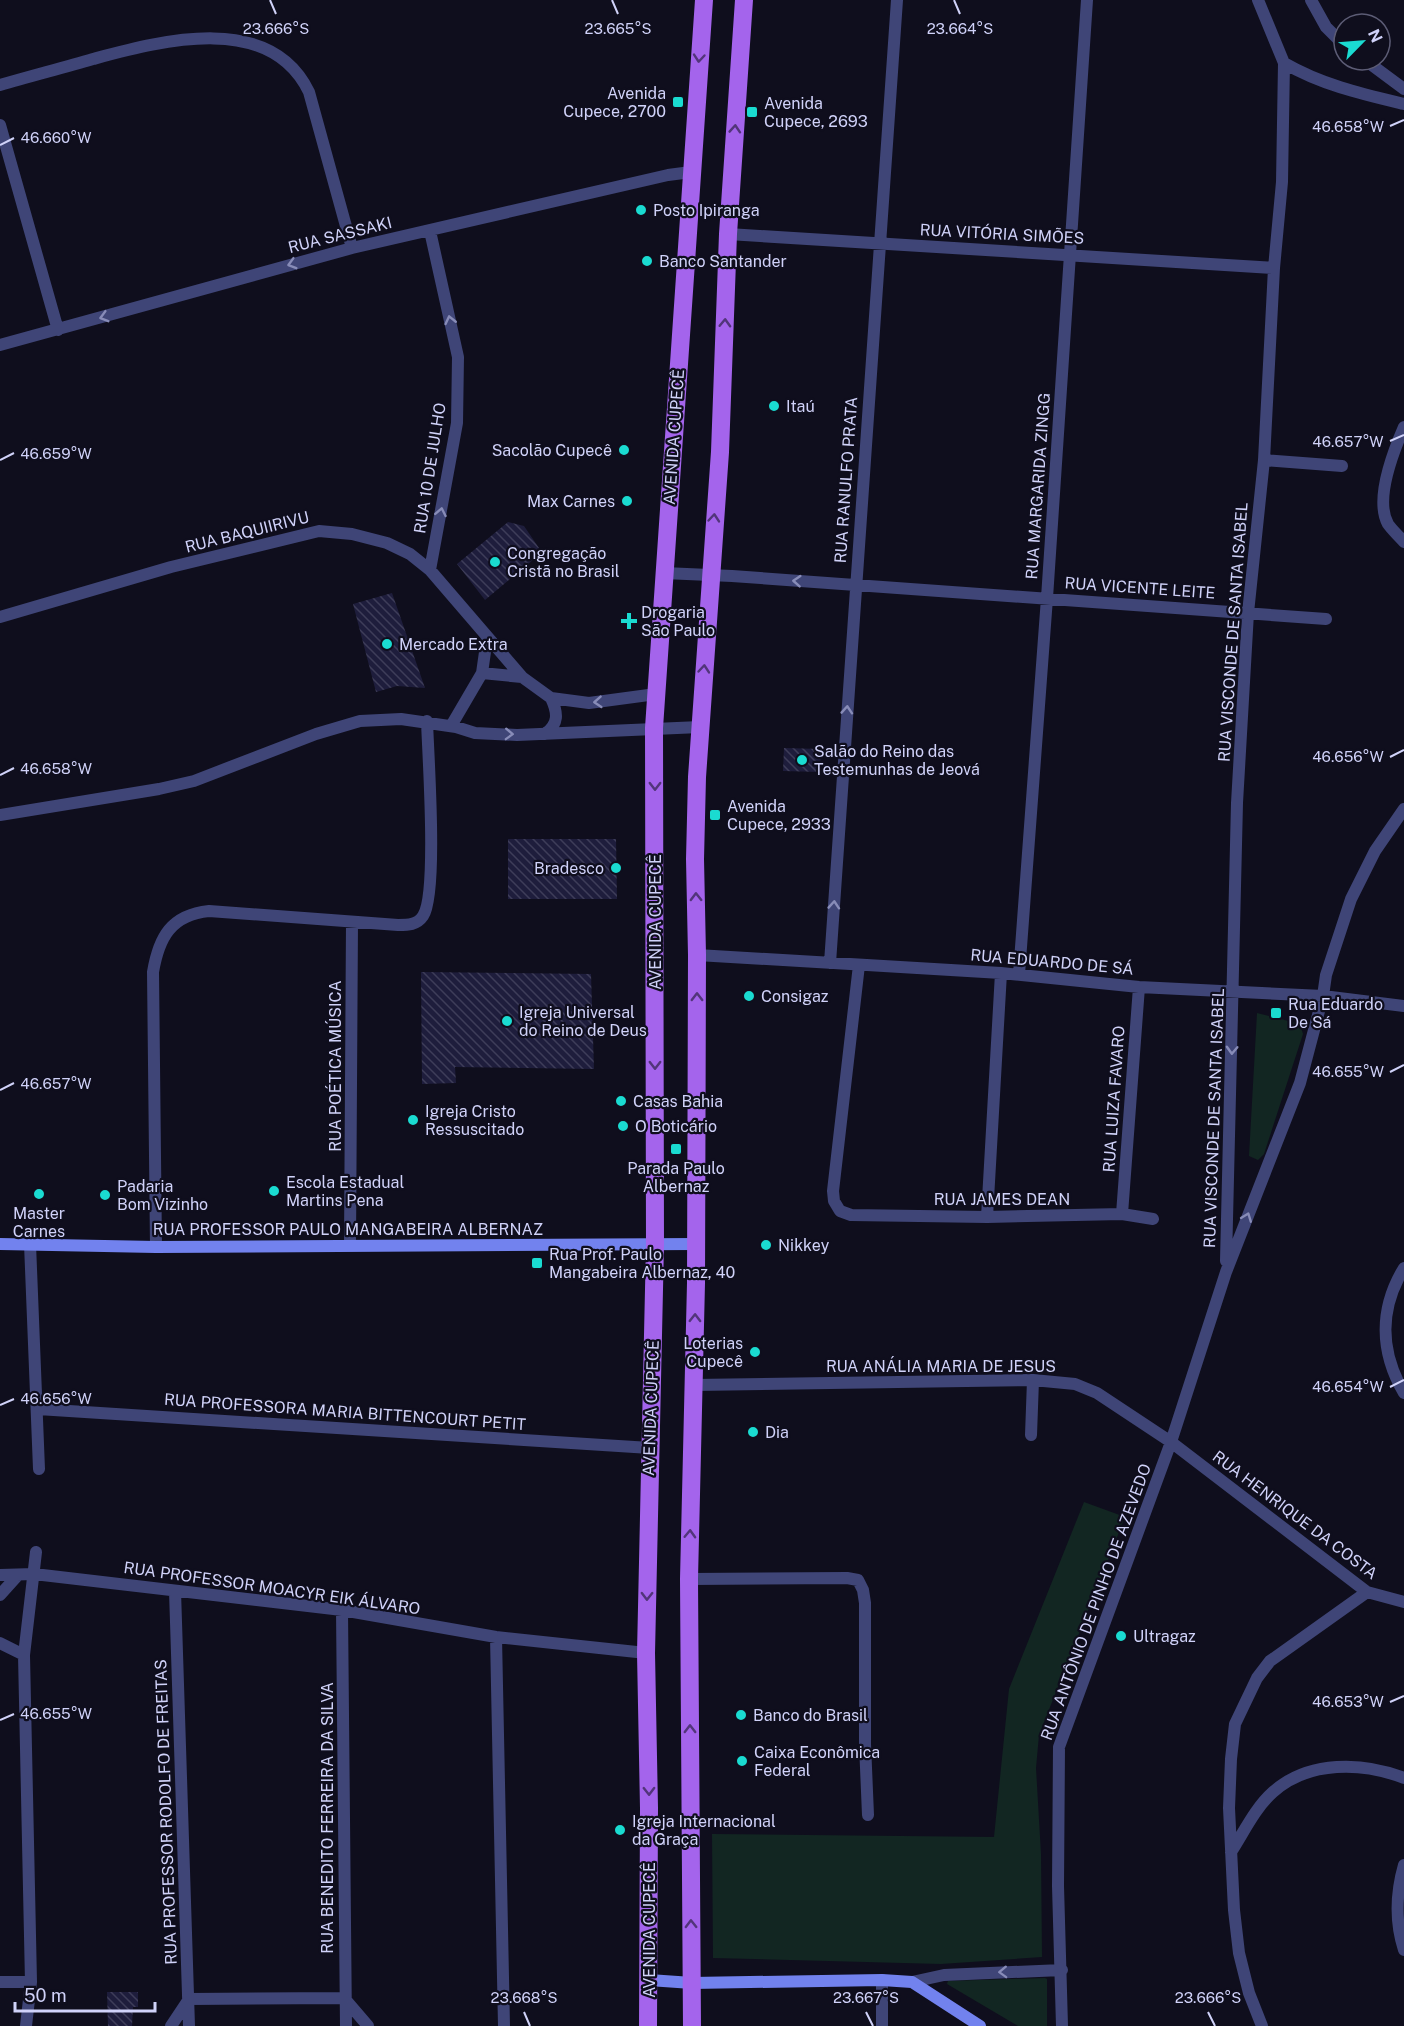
<svg xmlns="http://www.w3.org/2000/svg" width="1404" height="2026" viewBox="0 0 1404 2026" font-family="'Public Sans',sans-serif">
<style>
.park{fill:#122622}
.building{fill:url(#building-back-hatch)}
.lines{fill:none;stroke-linecap:round;stroke-linejoin:round}
.street{stroke:#3f4577;stroke-width:12}
.secondary{stroke:#7282ee;stroke-width:12}
.primary{stroke:#a464ec;stroke-width:18}
.oneway{stroke:#52357a}
.oneway2{stroke:#888cb8}
.ticks{fill:none;stroke:#d0d2f9;stroke-width:2}
.poi-dot{fill:#1adbd1;stroke:#0f0e1d;stroke-width:2}
.labels{text-anchor:middle;dominant-baseline:central;stroke-width:4.5;stroke-linejoin:round;paint-order:stroke}
.poi-label{font-size:16px;fill:#d0d2f9;stroke:#0f0e1d;text-anchor:start}
.street-label{font-size:16px;fill:#d0d2f9;stroke:#0f0e1d}
.ticks-label{font-size:15px;text-anchor:middle;fill:#d0d2f9;stroke:#0f0e1d;stroke-width:4.5;stroke-linejoin:round;paint-order:stroke}
</style>
<defs>
<pattern id="building-back-hatch" width="6" height="6" patternUnits="userSpaceOnUse" patternTransform="scale(1.5)"><rect width="6" height="6" fill="#1e1d3c"/><path d="M-1 5l2 2M0 0l6 6M5-1l2 2" fill="none" stroke="#3e3d59"/></pattern>
</defs>
<rect width="100%" height="100%" fill="#0f0e1d"/>
<path class="park" d="M1257 1013 1300 1024 1303 1034 1264 1154 1258 1160 1249 1156Z
M1084 1502 1125 1517 1039 1735 1036 1768 1041 1854 1042 1957 941 1964 713 1958 712 1834 994 1837 1009 1689Z
M1045 1978 1047 1979V2026H1018L947 1984 948 1981Z"/>
<path class="building" d="M508 522 524 526 539 548 534 559 485 600 457 564Z
M392 593 425 688 397 686 376 692 353 604Z
M784 748 821 749 820 772 783 771Z
M508 839H616L617 899H508Z
M421 972 591 974 594 1069 455 1067 456 1083 422 1084Z
M107 1992H138V2007H133L132 2026H108Z"/>
<g class="lines">
<path class="street" d="M1311 0 1326 27 1344 45
M1365 60 1404 89
M1284 63C1322 85 1362 94 1404 104
M0 85C31 76 62 68 93 59 161 41 270 11 309 92L352 248
M0 125 58 330
M728 234 1274 268
M0 345 352 248 668 175 691 172
M1404 427C1394 450 1374 499 1388 524 1392 530 1399 536 1404 542
M1264 460 1342 466
M430 570 457 423 458 357 430 231
M664 573 732 576 1326 619
M0 617 171 567 319 531 352 534 387 543 410 554 430 570 522 677 551 698 589 703 656 694
M482 673 522 677
M451 726 482 673 487 638
M545 734C559 724 558 713 551 698
M0 815 159 789 194 781 316 734 360 721 401 719 456 727 475 733 517 735 700 727
M697 955 1001 973 1139 987 1323 996 1404 1006
M830 963 897 0
M859 965 833 1191 834 1201 840 1211 851 1215 987 1217 1122 1214 1153 1219
M1019 974 1047 598 1087 0
M1122 1214 1139 987
M987 1217 1001 973
M30 1244 39 1469
M350 1245 352 922
M156 1247 153 972C159 937 171 915 209 911L398 925C408 925 417 925 423 916 438 894 428 755 427 721
M1226 1261 1237 803 1248 613 1264 460 1274 268 1282 182 1284 63 1258 0
M1404 1268C1379 1309 1380 1352 1404 1393
M694 1385 1033 1380 1075 1384 1097 1393 1171 1442 1367 1592 1404 1602
M38 1409 650 1448
M1031 1435 1033 1380
M0 1575 34 1574 342 1610 496 1637 646 1653
M689 1579 847 1578 858 1580 863 1590 865 1603V1744L868 1815
M175 1591 189 2026
M0 1595 18 1575
M342 1610 346 2026
M496 1637 504 2026
M0 1643 24 1655
M1231 1852C1244 1832 1255 1808 1273 1792 1309 1760 1363 1762 1404 1778
M1404 1865C1396 1893 1395 1922 1404 1950
M882 1980V2026
M0 1982H31
M912 1982 944 1975 1062 1970
M189 1999 344 1998 368 2026
M26 2026 31 1982 24 1655 36 1552
M171 2026 189 1999
M1062 2026 1058 1886 1059 1747 1171 1442 1226 1272 1300 1083 1323 996 1326 975 1351 899 1375 851 1404 809
M1262 2026 1249 1993 1239 1953 1234 1910 1229 1808 1231 1759 1235 1724 1257 1678 1270 1661 1367 1592"/>
<path class="secondary" d="M0 1244 156 1247 696 1244
M649 1980 692 1983 882 1980 912 1982 980 2026"/>
<path class="primary" d="M648 2026 649 1808 646 1653 655 1244 654 728 704 0
M692 2026 689 1579 696 1283 697 955 695 859 697 777 720 452 728 234 744 0"/>
</g>
<defs><path id="oneway-chevron" d="M-2-3.5L2.5 0L-2 3.5" fill="none" stroke-width="1.6" stroke-linecap="round" stroke-linejoin="round" transform="scale(1.5)"/></defs>
<g class="oneway">
<use href="#oneway-chevron" transform="translate(699 58) rotate(95)"/>
<use href="#oneway-chevron" transform="translate(735 129) rotate(-86)"/>
<use href="#oneway-chevron" transform="translate(725 323) rotate(-88)"/>
<use href="#oneway-chevron" transform="translate(714 518) rotate(-85)"/>
<use href="#oneway-chevron" transform="translate(704 669) rotate(-85)"/>
<use href="#oneway-chevron" transform="translate(655 786) rotate(90)"/>
<use href="#oneway-chevron" transform="translate(696 897) rotate(-91)"/>
<use href="#oneway-chevron" transform="translate(697 997) rotate(-90)"/>
<use href="#oneway-chevron" transform="translate(655 1065) rotate(90)"/>
<use href="#oneway-chevron" transform="translate(695 1318) rotate(-89)"/>
<use href="#oneway-chevron" transform="translate(690 1534) rotate(-88)"/>
<use href="#oneway-chevron" transform="translate(647 1596) rotate(91)"/>
<use href="#oneway-chevron" transform="translate(690 1729) rotate(-90)"/>
<use href="#oneway-chevron" transform="translate(649 1791) rotate(89)"/>
<use href="#oneway-chevron" transform="translate(691 1924) rotate(-91)"/>
</g>
<g class="oneway2">
<use href="#oneway-chevron" transform="translate(292 264) rotate(164)"/>
<use href="#oneway-chevron" transform="translate(104 317) rotate(164)"/>
<use href="#oneway-chevron" transform="translate(450 320) rotate(-103)"/>
<use href="#oneway-chevron" transform="translate(441 512) rotate(-79)"/>
<use href="#oneway-chevron" transform="translate(797 581) rotate(-176)"/>
<use href="#oneway-chevron" transform="translate(598 702) rotate(176)"/>
<use href="#oneway-chevron" transform="translate(847 710) rotate(-86)"/>
<use href="#oneway-chevron" transform="translate(509 734) rotate(2)"/>
<use href="#oneway-chevron" transform="translate(834 905) rotate(-86)"/>
<use href="#oneway-chevron" transform="translate(1232 1050) rotate(92)"/>
<use href="#oneway-chevron" transform="translate(1247 1217) rotate(-69)"/>
<use href="#oneway-chevron" transform="translate(1003 1972) rotate(178)"/>
</g>
<path class="ticks" d="M270 0 276 14M612 0 618 14M954 0 960 14M1390 126 1404 120M0 145 14 138M1390 441 1404 435M0 460 14 453M1390 757 1404 750M0 775 14 768M1390 1072 1404 1065M0 1090 14 1083M1390 1387 1404 1380M0 1405 14 1399M1390 1702 1404 1696M0 1720 14 1714M524 2012 530 2026M866 2012 873 2026M1208 2012 1215 2026"/>
<g class="poi-dot">
<rect x="672" y="96" width="12" height="12" rx="3"/>
<rect x="746" y="106" width="12" height="12" rx="3"/>
<circle cx="641" cy="210" r="6"/>
<circle cx="647" cy="261" r="6"/>
<circle cx="774" cy="406" r="6"/>
<circle cx="624" cy="450" r="6"/>
<circle cx="627" cy="501" r="6"/>
<circle cx="495" cy="562" r="6"/>
<path d="M626 612h6v6h6v6h-6v6h-6v-6h-6v-6h6z"/>
<circle cx="387" cy="644" r="6"/>
<circle cx="802" cy="760" r="6"/>
<rect x="709" y="809" width="12" height="12" rx="3"/>
<circle cx="616" cy="868" r="6"/>
<circle cx="749" cy="996" r="6"/>
<rect x="1270" y="1007" width="12" height="12" rx="3"/>
<circle cx="507" cy="1021" r="6"/>
<circle cx="621" cy="1101" r="6"/>
<circle cx="413" cy="1120" r="6"/>
<circle cx="623" cy="1126" r="6"/>
<rect x="670" y="1143" width="12" height="12" rx="3"/>
<circle cx="274" cy="1191" r="6"/>
<circle cx="39" cy="1194" r="6"/>
<circle cx="105" cy="1195" r="6"/>
<circle cx="766" cy="1245" r="6"/>
<rect x="531" y="1257" width="12" height="12" rx="3"/>
<circle cx="755" cy="1352" r="6"/>
<circle cx="753" cy="1432" r="6"/>
<circle cx="1121" cy="1636" r="6"/>
<circle cx="741" cy="1715" r="6"/>
<circle cx="742" cy="1761" r="6"/>
<circle cx="620" cy="1830" r="6"/>
</g>
<g class="labels">
<g class="poi-label">
<text x="666" y="93" text-anchor="end">Avenida<tspan x="666" dy="18">Cupece, 2700</tspan></text>
<text x="764" y="103">Avenida<tspan x="764" dy="18">Cupece, 2693</tspan></text>
<text x="653" y="210">Posto Ipiranga</text>
<text x="659" y="261">Banco Santander</text>
<text x="786" y="406">Itaú</text>
<text x="612" y="450" text-anchor="end">Sacolão Cupecê</text>
<text x="615" y="501" text-anchor="end">Max Carnes</text>
<text x="507" y="553">Congregação<tspan x="507" dy="18">Cristã no Brasil</tspan></text>
<text x="641" y="612">Drogaria<tspan x="641" dy="18">São Paulo</tspan></text>
<text x="399" y="644">Mercado Extra</text>
<text x="814" y="751">Salão do Reino das<tspan x="814" dy="18">Testemunhas de Jeová</tspan></text>
<text x="727" y="806">Avenida<tspan x="727" dy="18">Cupece, 2933</tspan></text>
<text x="604" y="868" text-anchor="end">Bradesco</text>
<text x="761" y="996">Consigaz</text>
<text x="1288" y="1004">Rua Eduardo<tspan x="1288" dy="18">De Sá</tspan></text>
<text x="519" y="1012">Igreja Universal<tspan x="519" dy="18">do Reino de Deus</tspan></text>
<text x="633" y="1101">Casas Bahia</text>
<text x="425" y="1111">Igreja Cristo<tspan x="425" dy="18">Ressuscitado</tspan></text>
<text x="635" y="1126">O Boticário</text>
<text x="676" y="1168" text-anchor="middle">Parada Paulo<tspan x="676" dy="18">Albernaz</tspan></text>
<text x="286" y="1182">Escola Estadual<tspan x="286" dy="18">Martins Pena</tspan></text>
<text x="117" y="1186">Padaria<tspan x="117" dy="18">Bom Vizinho</tspan></text>
<text x="39" y="1213" text-anchor="middle">Master<tspan x="39" dy="18">Carnes</tspan></text>
<text x="778" y="1245">Nikkey</text>
<text x="549" y="1254">Rua Prof. Paulo<tspan x="549" dy="18">Mangabeira Albernaz, 40</tspan></text>
<text x="743" y="1343" text-anchor="end">Loterias<tspan x="743" dy="18">Cupecê</tspan></text>
<text x="765" y="1432">Dia</text>
<text x="1133" y="1636">Ultragaz</text>
<text x="753" y="1715">Banco do Brasil</text>
<text x="754" y="1752">Caixa Econômica<tspan x="754" dy="18">Federal</tspan></text>
<text x="632" y="1821">Igreja Internacional<tspan x="632" dy="18">da Graça</tspan></text>
</g>
<g class="street-label">
<text transform="translate(1002 234) rotate(3)">RUA VITÓRIA SIMÕES</text>
<text transform="translate(340 235) rotate(-14)">RUA SASSAKI</text>
<text transform="translate(674 437) rotate(-86)">AVENIDA CUPECÊ</text>
<text transform="translate(430 468) rotate(-81)">RUA 10 DE JULHO</text>
<text transform="translate(846 480) rotate(-86)">RUA RANULFO PRATA</text>
<text transform="translate(1038 486) rotate(-86)">RUA MARGARIDA ZINGG</text>
<text transform="translate(247 532) rotate(-14)">RUA BAQUIIRIVU</text>
<text transform="translate(1140 588) rotate(4)">RUA VICENTE LEITE</text>
<text transform="translate(1233 632) rotate(-86)">RUA VISCONDE DE SANTA ISABEL</text>
<text transform="translate(655 922) rotate(-90)">AVENIDA CUPECÊ</text>
<text transform="translate(1052 962) rotate(5)">RUA EDUARDO DE SÁ</text>
<text transform="translate(335 1066) rotate(-90)">RUA POÉTICA MÚSICA</text>
<text transform="translate(1114 1099) rotate(-86)">RUA LUIZA FAVARO</text>
<text transform="translate(1214 1118) rotate(-88)">RUA VISCONDE DE SANTA ISABEL</text>
<text x="1002" y="1199">RUA JAMES DEAN</text>
<text x="348" y="1229">RUA PROFESSOR PAULO MANGABEIRA ALBERNAZ</text>
<text x="941" y="1366">RUA ANÁLIA MARIA DE JESUS</text>
<text transform="translate(651 1408) rotate(-88)">AVENIDA CUPECÊ</text>
<text transform="translate(345 1412) rotate(4)">RUA PROFESSORA MARIA BITTENCOURT PETIT</text>
<text transform="translate(1295 1515) rotate(37)">RUA HENRIQUE DA COSTA</text>
<text transform="translate(272 1588) rotate(8)">RUA PROFESSOR MOACYR EIK ÁLVARO</text>
<text transform="translate(1096 1602) rotate(-70)">RUA ANTÔNIO DE PINHO DE AZEVEDO</text>
<text transform="translate(166 1812) rotate(-92)">RUA PROFESSOR RODOLFO DE FREITAS</text>
<text transform="translate(327 1818) rotate(-90)">RUA BENEDITO FERREIRA DA SILVA</text>
<text transform="translate(649 1930) rotate(-90)">AVENIDA CUPECÊ</text>
</g>
</g>
<g class="ticks-label">
<text x="276" y="34">23.666°S</text>
<text x="618" y="34">23.665°S</text>
<text x="960" y="34">23.664°S</text>
<text x="1348" y="132">46.658°W</text>
<text x="56" y="143">46.660°W</text>
<text x="1348" y="447">46.657°W</text>
<text x="56" y="459">46.659°W</text>
<text x="1348" y="762">46.656°W</text>
<text x="56" y="774">46.658°W</text>
<text x="1348" y="1077">46.655°W</text>
<text x="56" y="1089">46.657°W</text>
<text x="1348" y="1392">46.654°W</text>
<text x="56" y="1404">46.656°W</text>
<text x="1348" y="1707">46.653°W</text>
<text x="56" y="1719">46.655°W</text>
<text x="524" y="2003">23.668°S</text>
<text x="866" y="2003">23.667°S</text>
<text x="1208" y="2003">23.666°S</text>
</g>
<g transform="translate(1362 42) rotate(65)"><circle r="28" fill="#0f0e1d" stroke="#5c5c75" stroke-width="1.5"/>
<path d="M0-4.5L10 22L0 15L-10 22Z" fill="#1adbd1"/>
<text y="-9" font-size="16" font-weight="bold" text-anchor="middle" fill="#d0d2f9">N</text>
</g>
<path d="M15 2002v9h140v-9" fill="none" stroke="#d0d2f9" stroke-width="3"/>
<text x="24" y="2002" font-size="18" fill="#d0d2f9" stroke="#0f0e1d" stroke-width="4.5" paint-order="stroke">50 m</text>
</svg>
